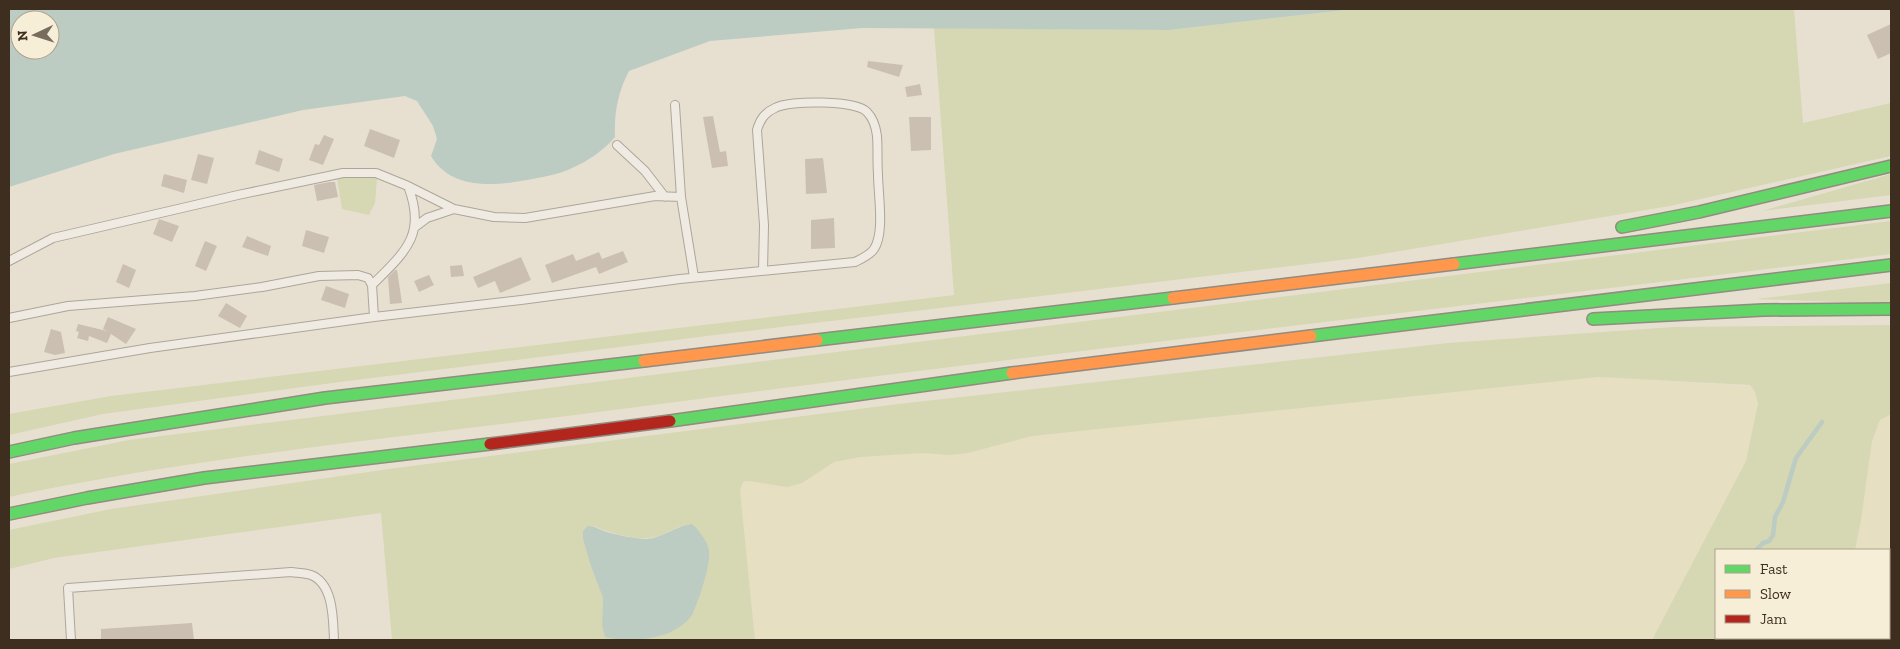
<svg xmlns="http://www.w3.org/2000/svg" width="1900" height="649" viewBox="0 0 1900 649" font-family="'Zilla Slab',serif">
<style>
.farmland{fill:#e6dfc2}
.green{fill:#d6d7b3;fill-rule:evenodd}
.water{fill:#bcccc2;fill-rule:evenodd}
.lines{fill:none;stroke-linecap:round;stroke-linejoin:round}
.stream{stroke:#bcccc2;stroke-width:4.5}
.building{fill:#cbbfb2}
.lane-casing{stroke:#ada599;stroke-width:10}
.fast-casing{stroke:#928b80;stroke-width:14}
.slow-casing{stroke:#928b80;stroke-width:14}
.jam-casing{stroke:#928b80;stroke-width:14}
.lane{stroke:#efebe3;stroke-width:8}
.fast{stroke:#63d668;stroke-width:11}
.slow{stroke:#ff974d;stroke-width:11}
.jam{stroke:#b3261e;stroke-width:11}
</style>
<rect width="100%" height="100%" fill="#e7e0d1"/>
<path class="farmland" d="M1598 377 1750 386 1755 392 1758 403 1746 461 1652 640H755L740 490 743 483 749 481 787 487 802 483 834 462 861 457 921 453 950 455 968 453 1032 436Z
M1891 414V640H1806L1808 638H1889V550H1855L1861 520 1872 441 1880 420Z"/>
<path class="green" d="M1355 9H1794L1803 123 1891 103V156L1670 206 1358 258 715 335 340 382 103 414 9 435V414L111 396 954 295 934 28 1169 30Z
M1891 174V195L1762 211Z
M351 177 377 178 375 203 369 215 342 209 337 178Z
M1891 221V254C1468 306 1045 353 622 409 418 436 211 454 9 497V464L129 440Z
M1891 283V304L1756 299Z
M1891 325V414L1880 420 1872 441 1861 520 1855 550H1716V638H1808L1806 640H1652L1746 461 1758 403 1755 392 1750 385 1598 377 1032 436 968 453 950 455 921 453 861 457 834 462 802 483 787 487 749 481 743 482 740 490 755 640H392L381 513 54 558 9 569V530L111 509 396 468 898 404 1448 343 1674 327ZM594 526C606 532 636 540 648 538 660 537 671 530 681 526L602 625 603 598 583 539Z"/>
<path class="water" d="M9 9H1355L1169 30 862 28 710 41 629 71C618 92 614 113 615 137 603 151 588 161 572 168 558 175 542 177 527 180 494 186 451 190 431 156L437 139 433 126 417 101 405 96 303 110 114 154 9 187ZM20 20H50V50H20Z
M692 524C699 530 707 541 709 550 711 564 699 600 693 613 690 619 682 626 676 629 661 640 622 642 605 637L602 625 603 598 591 566 583 539V531L588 526C595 526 600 530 607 532 617 535 637 539 646 539 662 538 676 526 692 524Z"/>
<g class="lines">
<path class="stream" d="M1756 550 1763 543 1769 541 1773 535 1775 517 1783 502 1796 458 1822 422
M1720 638 1722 640"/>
</g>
<path class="building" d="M1891 24V53L1878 59 1867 35Z
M868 61 903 65 899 77 867 67Z
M920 84 922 95 907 97 905 87Z
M713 116 720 152 726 151 728 166 712 168 703 117Z
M909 117H931V150L911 151Z
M370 129 400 140 394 158 364 146Z
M324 135 334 139 323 165 309 160 315 144 319 145Z
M259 150 283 159 279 172 255 164Z
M198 154 214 158 207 184 191 180Z
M823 158 827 193 806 194 805 159Z
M164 174 187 180 184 193 161 186Z
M330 182H335L338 197 317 201 314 185Z
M834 218 835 248 811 249V220Z
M159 219 179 226 172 242 153 234Z
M306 230 329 237 324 253 302 246Z
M247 236 271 246 268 256 242 247Z
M205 241 217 246 206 271 195 266Z
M623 251 628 262 599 274 596 267 552 283 545 265 573 254 576 261 599 252 602 259Z
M521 257 531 280 500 293 495 281 478 288 473 277Z
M123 264 136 270 129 288 116 282Z
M462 265 464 276 451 277 450 266Z
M395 270H397L402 303 390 304 388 277Z
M429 275 434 285 419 292 414 281Z
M326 286 349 294 345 308 321 300Z
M226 303 247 316 240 328 218 316Z
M108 317 136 329 126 344 111 334 107 343 89 336 88 341 77 338 79 332 76 331 78 324 107 331 103 329Z
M51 329 61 332 65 353 55 355 44 352Z
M192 623 194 640H101V629Z"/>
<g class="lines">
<defs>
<path id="lane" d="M675 105 681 197
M617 145 645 171 665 197
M408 186 454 209
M415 227 427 218 454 209 494 217 525 218 655 196 681 197 694 277
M9 261 53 238 238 195 343 173H376L408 186C427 235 405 252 372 285L374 317 150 348 9 372
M374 317 521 300 680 279 855 262C861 259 870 255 874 249 885 233 878 194 878 174 877 162 878 149 877 136 876 128 873 118 867 112 856 100 789 100 775 108 764 113 760 120 757 130L764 225 763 271
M9 318 68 306 195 296 262 287 319 276 358 275 368 278 372 285
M71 640 68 588 291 572C297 573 305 573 311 575 334 584 333 620 334 640"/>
<path id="fast" d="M1622 227 1699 212 1891 166
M1454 264 1891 211
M1593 319 1763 310 1891 309
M1311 336 1891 265
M817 340 1173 298
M670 421 1012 373
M9 452 74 438 325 398 644 361
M9 514 87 498 204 478 490 444"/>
<path id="slow" d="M1173 298 1454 264
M644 361 817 340
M1012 373 1311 336"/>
<path id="jam" d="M490 444 670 421"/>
</defs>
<use href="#lane" class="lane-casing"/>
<use href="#fast" class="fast-casing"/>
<use href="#slow" class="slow-casing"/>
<use href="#jam" class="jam-casing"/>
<use href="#lane" class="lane"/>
<use href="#fast" class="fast"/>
<use href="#slow" class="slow"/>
<use href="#jam" class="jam"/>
</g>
<rect width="1900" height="649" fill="none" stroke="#3d2e20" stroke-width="20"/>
<rect x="1715" y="549" width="175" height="90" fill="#f7eed8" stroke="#ada18e"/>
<rect x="1725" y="565" width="25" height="8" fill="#63d668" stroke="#ada18e"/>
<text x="1760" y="574" font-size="15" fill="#3d2e20">Fast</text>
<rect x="1725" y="590" width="25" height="8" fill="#ff974d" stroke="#ada18e"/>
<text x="1760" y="599" font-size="15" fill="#3d2e20">Slow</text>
<rect x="1725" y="615" width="25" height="8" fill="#b3261e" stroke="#ada18e"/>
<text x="1760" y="624" font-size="15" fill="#3d2e20">Jam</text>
<g transform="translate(35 35) rotate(266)"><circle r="24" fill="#f7eed8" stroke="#ada18e"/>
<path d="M0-4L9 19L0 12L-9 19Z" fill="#786c5e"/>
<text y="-8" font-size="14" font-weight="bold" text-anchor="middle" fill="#3d2e20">N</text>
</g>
</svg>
